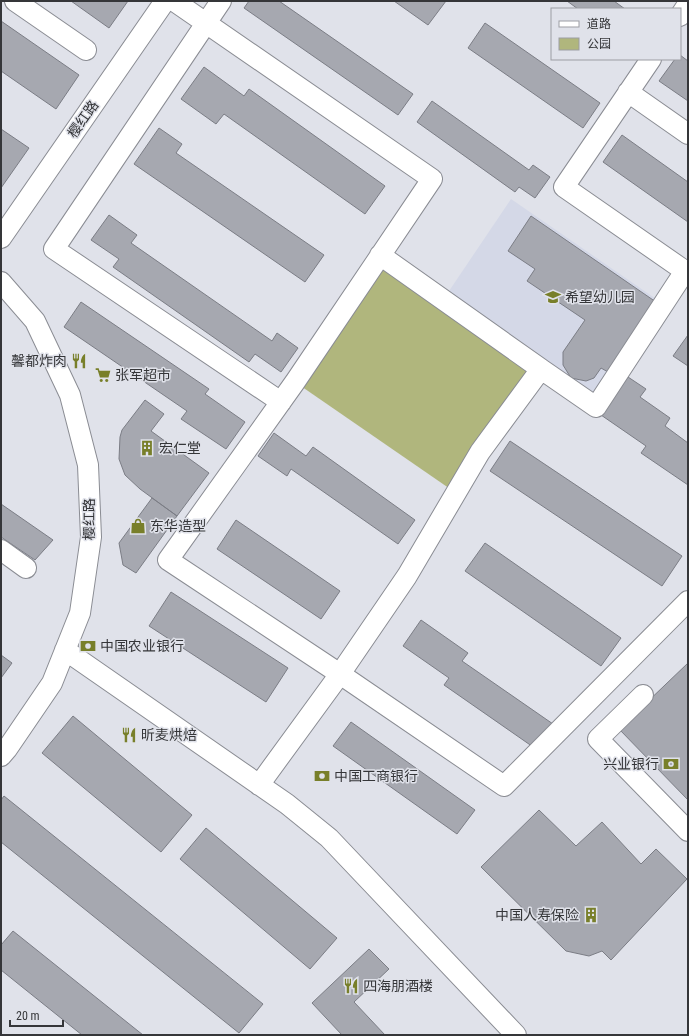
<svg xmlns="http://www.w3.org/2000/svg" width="689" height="1036" viewBox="0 0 689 1036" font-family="'Roboto Condensed','Noto Sans SC',sans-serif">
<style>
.built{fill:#d4d8e7}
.green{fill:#b0b67d}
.building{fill:#a6a8b0;stroke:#7b7d85}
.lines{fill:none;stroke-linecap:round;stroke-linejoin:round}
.street-casing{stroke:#8a8c93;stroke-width:22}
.street{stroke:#fff;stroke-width:20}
.labels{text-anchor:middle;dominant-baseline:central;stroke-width:3;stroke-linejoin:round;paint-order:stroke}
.street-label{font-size:14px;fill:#353639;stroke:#e0e2ea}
.poi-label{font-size:14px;fill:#353639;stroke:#e0e2ea;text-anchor:start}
</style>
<rect width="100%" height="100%" fill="#e0e2ea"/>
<path class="built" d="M511 199 659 301 594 396 447 294Z"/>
<path class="green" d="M380 255 541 369 456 493 295 382Z"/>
<path class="building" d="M71 1H128L109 28Z
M249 1H279L413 94 398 115 244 8Z
M394 1H446L428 25Z
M567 1H614L625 9H578Z
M1 21 79 75 56 109 1 71Z
M485 23 600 103 583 128 468 48Z
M680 55 688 61V101L659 81 675 59H680Z
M204 67 244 96 249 89 385 186 365 214 224 114 216 124 181 99Z
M432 101 529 170 533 165 550 177 535 198 519 187 515 192 417 122Z
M159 128 182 144 176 153 324 255 305 282 134 164Z
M1 129 29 148 1 188Z
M622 135 688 182V222L603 162Z
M109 215 137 235 131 243 272 341 277 333 298 348 281 372 255 354 249 362 113 267 119 259 91 240Z
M531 216 656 302 608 372 601 368 594 378 586 381 571 378 563 365V352L585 320 527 281 535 269 508 251Z
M81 302 209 389 205 394 245 422 226 449 181 419 187 411 64 327Z
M688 335V366L673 356Z
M628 377 646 389 640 397 670 418 665 426 688 443V485L641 453 646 446 601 415Z
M145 400 164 414 151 431 209 473 177 516 140 489 125 475 119 459 120 437 122 430Z
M274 433 306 456 313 447 415 520 398 544 291 469 287 476 258 456Z
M510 441 682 556 662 586 490 471Z
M152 498 177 516 136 573 123 565 119 543Z
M1 504 53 540 35 560 1 537Z
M236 520 340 591 321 619 217 549Z
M485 543 621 638 601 666 465 571Z
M171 592 288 668 266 702 149 626Z
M421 620 468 653 462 661 553 724 536 749 444 685 449 678 403 646Z
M1 655 12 663 1 678Z
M688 663V800L619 729Z
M73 716 192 815 161 852 42 753Z
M351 722 475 810 457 834 333 746Z
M4 796 263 1004 239 1033 1 842V800Z
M539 810 576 846 602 822 641 864 656 849 687 879 611 960 602 951 589 956 566 951 481 867Z
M206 828 337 938 310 969 180 859Z
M13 931 143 1035H82L1 970V945Z
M369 949 389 969 354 1002 385 1035H342L312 1003Z"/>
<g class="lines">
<defs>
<path id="street" d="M15 1 86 50
M174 1 432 179 295 382 168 560 340 674 504 786 688 601
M221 1 54 249 281 402
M680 16 688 4
M628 92 688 134
M1 238 165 1
M1 282 35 321 70 395 88 465 91 537 80 613 52 683 7 749 1 756
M541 369 596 407 685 271 564 187 651 59
M1 550 26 568
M65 650 287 804 329 838 516 1035
M643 695 598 739 688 831
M259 785 340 674 407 576 480 452 541 369 380 255"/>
</defs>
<use href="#street" class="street-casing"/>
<use href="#street" class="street"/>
</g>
<defs>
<symbol id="school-bare" viewBox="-9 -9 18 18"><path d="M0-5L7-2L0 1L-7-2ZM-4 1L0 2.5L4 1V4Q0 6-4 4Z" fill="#787f2a" stroke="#e0e2ea" stroke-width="2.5" paint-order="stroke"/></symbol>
<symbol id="restaurant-bare" viewBox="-9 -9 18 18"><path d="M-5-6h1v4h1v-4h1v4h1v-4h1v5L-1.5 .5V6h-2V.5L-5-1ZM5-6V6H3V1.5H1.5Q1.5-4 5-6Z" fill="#787f2a" stroke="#e0e2ea" stroke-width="2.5" paint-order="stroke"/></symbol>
<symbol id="supermarket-bare" viewBox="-9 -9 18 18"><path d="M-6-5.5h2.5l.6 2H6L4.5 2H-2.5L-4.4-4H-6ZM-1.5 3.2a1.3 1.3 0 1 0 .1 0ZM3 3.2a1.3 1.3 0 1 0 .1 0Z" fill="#787f2a" stroke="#e0e2ea" stroke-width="2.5" paint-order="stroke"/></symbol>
<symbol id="building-bare" viewBox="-9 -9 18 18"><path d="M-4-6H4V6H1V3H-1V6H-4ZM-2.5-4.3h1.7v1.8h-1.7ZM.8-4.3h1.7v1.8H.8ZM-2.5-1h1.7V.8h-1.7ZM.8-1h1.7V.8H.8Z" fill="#787f2a" stroke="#e0e2ea" stroke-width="2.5" paint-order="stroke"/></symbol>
<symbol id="shop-bare" viewBox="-9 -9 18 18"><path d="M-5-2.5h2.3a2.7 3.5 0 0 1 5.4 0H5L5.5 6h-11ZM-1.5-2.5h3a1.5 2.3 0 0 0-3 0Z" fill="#787f2a" stroke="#e0e2ea" stroke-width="2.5" paint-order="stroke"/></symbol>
<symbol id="bank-bare" viewBox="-9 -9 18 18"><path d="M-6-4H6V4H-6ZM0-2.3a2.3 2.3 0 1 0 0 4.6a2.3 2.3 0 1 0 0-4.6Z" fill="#787f2a" stroke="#e0e2ea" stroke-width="2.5" paint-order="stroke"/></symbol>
</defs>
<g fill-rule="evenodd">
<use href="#school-bare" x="542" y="286" width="22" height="22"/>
<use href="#restaurant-bare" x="68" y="350" width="22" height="22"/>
<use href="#supermarket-bare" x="92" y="364" width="22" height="22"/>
<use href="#building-bare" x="136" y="437" width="22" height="22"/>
<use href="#shop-bare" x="127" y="515" width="22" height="22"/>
<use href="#bank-bare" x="77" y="635" width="22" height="22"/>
<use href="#restaurant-bare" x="118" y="724" width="22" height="22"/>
<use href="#bank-bare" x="660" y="753" width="22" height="22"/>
<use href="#bank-bare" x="311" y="765" width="22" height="22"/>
<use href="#building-bare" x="580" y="904" width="22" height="22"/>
<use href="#restaurant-bare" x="340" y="975" width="22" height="22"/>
</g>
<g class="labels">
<g class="street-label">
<text transform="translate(83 119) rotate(-55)">樱红路</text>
<text transform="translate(89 519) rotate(-90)">樱红路</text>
</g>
<g class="poi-label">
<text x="565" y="297">希望幼儿园</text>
<text x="67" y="361" text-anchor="end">馨都炸肉</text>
<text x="115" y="375">张军超市</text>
<text x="159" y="448">宏仁堂</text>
<text x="150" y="526">东华造型</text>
<text x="100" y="646">中国农业银行</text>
<text x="141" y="735">昕麦烘焙</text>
<text x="659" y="764" text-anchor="end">兴业银行</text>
<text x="334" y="776">中国工商银行</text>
<text x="579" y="915" text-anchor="end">中国人寿保险</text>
<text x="363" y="986">四海朋酒楼</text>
</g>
</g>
<rect width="689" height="1036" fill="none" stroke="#353639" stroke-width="4"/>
<rect x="551" y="8" width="130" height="52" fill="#e0e2ea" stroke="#9c9da3"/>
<rect x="559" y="21" width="20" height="6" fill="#ffffff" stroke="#9c9da3"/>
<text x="587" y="28" font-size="12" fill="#353639">道路</text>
<rect x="559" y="38" width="20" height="12" fill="#b0b67d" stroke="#9c9da3"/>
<text x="587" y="48" font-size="12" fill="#353639">公园</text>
<path d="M10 1020v6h53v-6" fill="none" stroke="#353639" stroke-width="2"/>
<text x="16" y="1020" font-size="12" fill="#353639" stroke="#e0e2ea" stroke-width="3" paint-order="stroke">20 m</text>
</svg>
